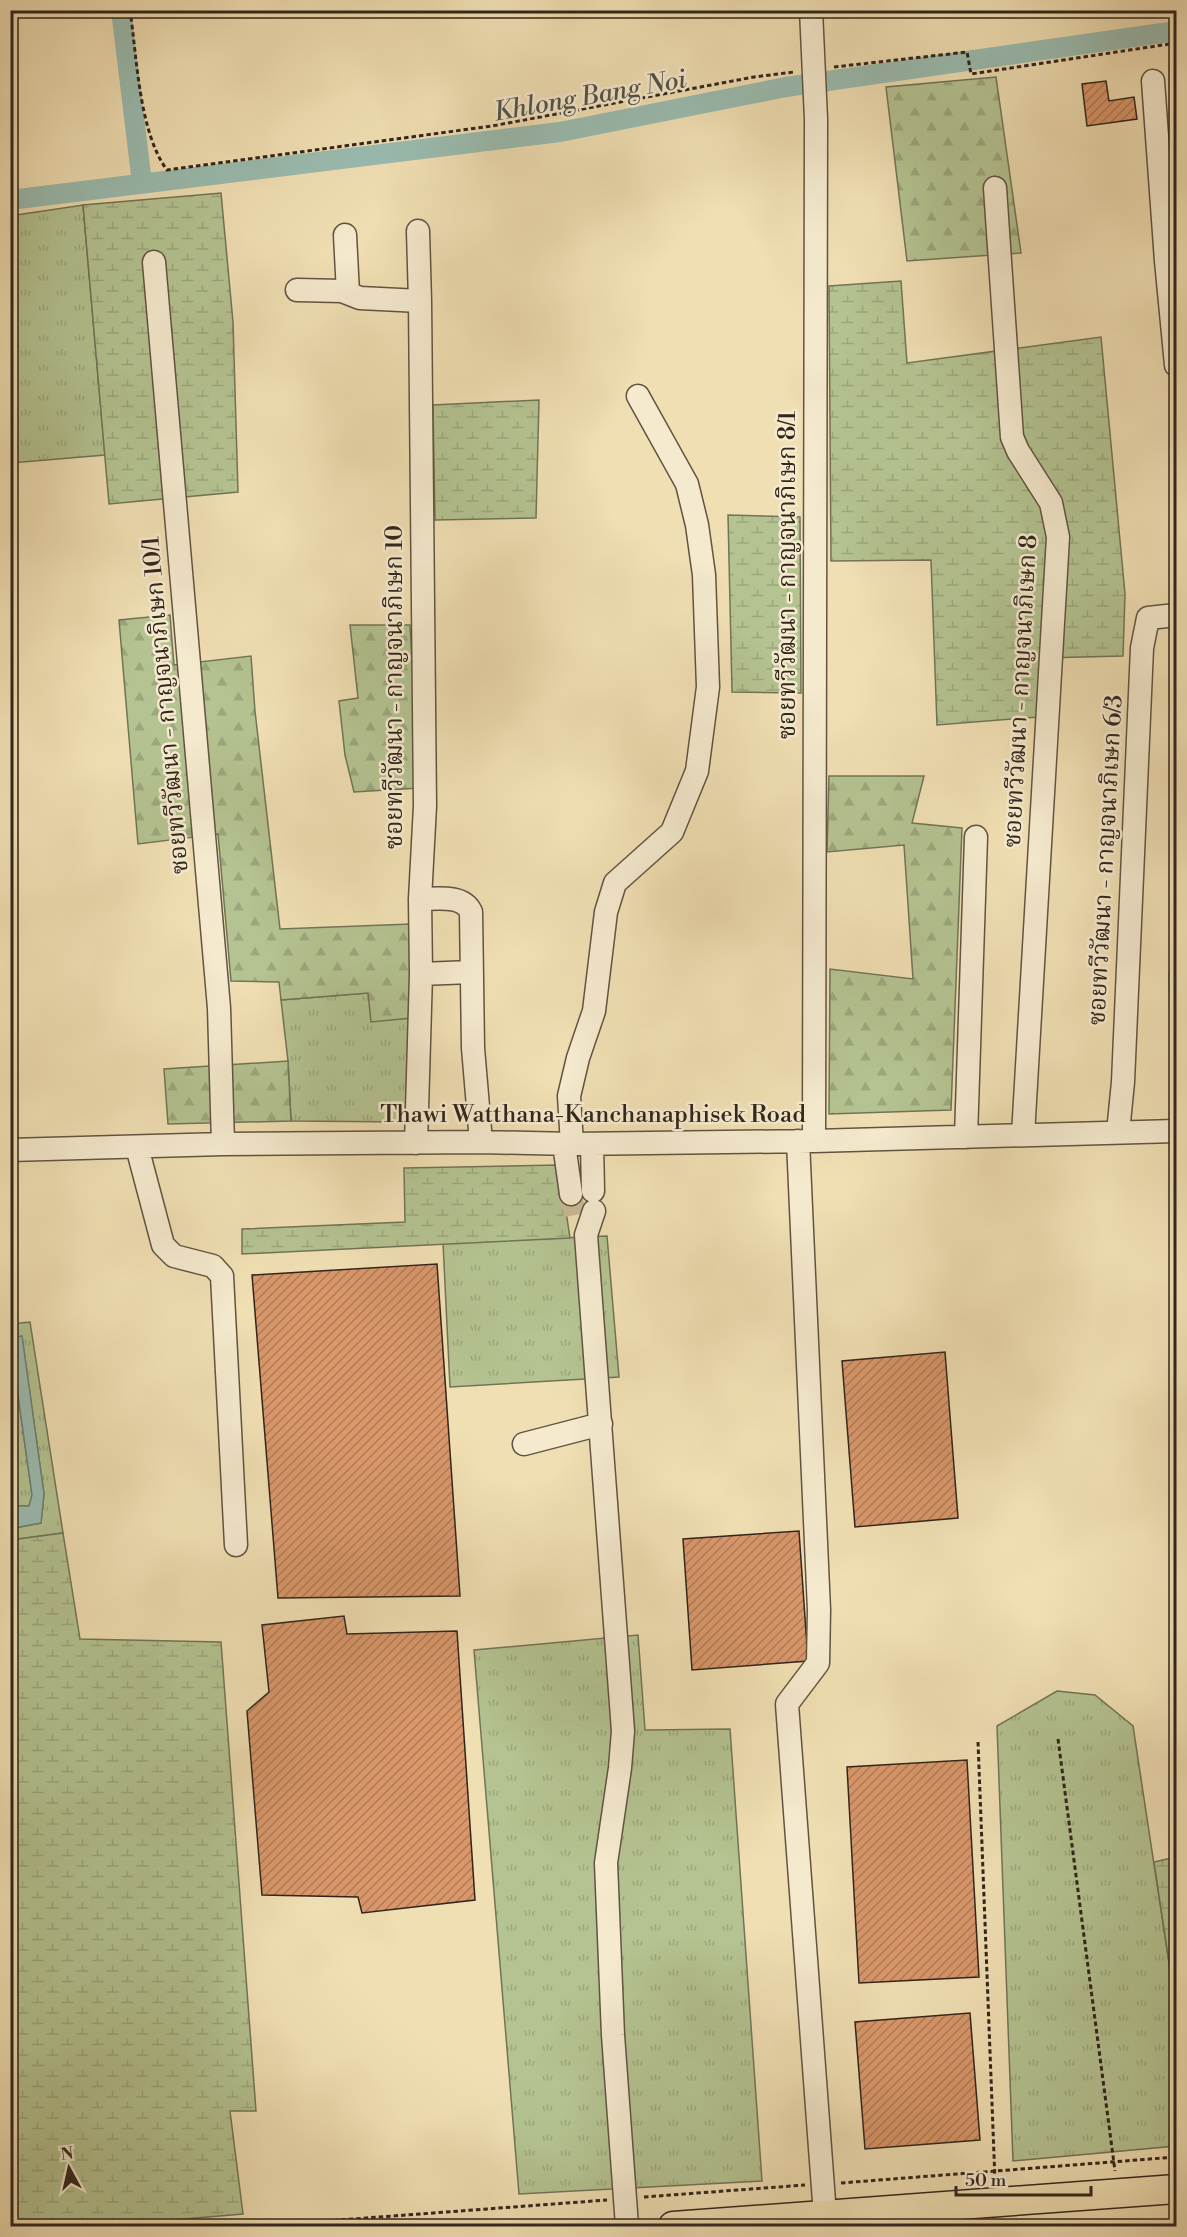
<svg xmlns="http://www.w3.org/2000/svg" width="1187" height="2237" viewBox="0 0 1187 2237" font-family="'Libre Bodoni','Noto Serif Thai',serif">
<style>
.grass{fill:url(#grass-tufts);stroke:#727457;stroke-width:1.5}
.forest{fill:url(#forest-firs);stroke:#727457;stroke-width:1.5}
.wetland{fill:url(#wetland-marsh);stroke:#727457;stroke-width:1.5}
.water{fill:#9abcb0;stroke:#708075;stroke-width:1.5}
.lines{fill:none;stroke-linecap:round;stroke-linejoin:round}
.canal{stroke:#9abcb0;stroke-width:20}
.building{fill:url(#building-hatch);stroke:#31251d;stroke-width:1.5}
.minor-tunnel{stroke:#caba95;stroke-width:22;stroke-dasharray:22 11;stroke-linecap:butt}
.minor-casing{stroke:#615442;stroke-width:25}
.major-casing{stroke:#31251d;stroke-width:31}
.path{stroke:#31251d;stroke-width:3;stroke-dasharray:4.5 3;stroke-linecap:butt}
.minor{stroke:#f5eace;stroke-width:22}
.major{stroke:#f0dfb3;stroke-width:28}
.labels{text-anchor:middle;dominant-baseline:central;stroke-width:5;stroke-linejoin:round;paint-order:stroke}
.street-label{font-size:24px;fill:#31251d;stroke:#f5eace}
.water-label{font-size:26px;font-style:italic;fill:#505249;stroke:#f5eace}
</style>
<defs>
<pattern id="grass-tufts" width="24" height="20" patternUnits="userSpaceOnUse" patternTransform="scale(1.5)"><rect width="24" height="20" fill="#b4c391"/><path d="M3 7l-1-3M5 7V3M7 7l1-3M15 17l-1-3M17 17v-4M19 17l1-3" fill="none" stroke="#9ba77d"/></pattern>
<pattern id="forest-firs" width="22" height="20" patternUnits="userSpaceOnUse" patternTransform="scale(1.5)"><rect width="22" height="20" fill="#b4c391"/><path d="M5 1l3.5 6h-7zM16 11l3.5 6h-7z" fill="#9ba77d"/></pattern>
<pattern id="wetland-marsh" width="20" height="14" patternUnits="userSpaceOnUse" patternTransform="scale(1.5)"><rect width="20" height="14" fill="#b4c391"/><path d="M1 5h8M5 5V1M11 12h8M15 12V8" fill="none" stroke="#9ba77d"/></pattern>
<pattern id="building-hatch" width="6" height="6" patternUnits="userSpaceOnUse" patternTransform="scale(1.5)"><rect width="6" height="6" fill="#d9976a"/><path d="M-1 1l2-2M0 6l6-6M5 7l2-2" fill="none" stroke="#b17b57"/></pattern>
</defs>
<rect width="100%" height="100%" fill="#f0dfb3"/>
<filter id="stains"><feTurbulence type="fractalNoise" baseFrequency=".00333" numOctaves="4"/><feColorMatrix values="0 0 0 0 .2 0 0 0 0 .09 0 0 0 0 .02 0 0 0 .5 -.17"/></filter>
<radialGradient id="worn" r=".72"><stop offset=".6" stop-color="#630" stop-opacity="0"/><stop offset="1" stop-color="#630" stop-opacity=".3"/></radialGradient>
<path class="grass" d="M83 205 105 455 11 463 10 216Z
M368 993 412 1018 407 1122 291 1121 288 1061 281 1000Z
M607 1236 619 1377 450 1387 443 1243Z
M30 1322 63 1533 11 1540 10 1525 15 1528 41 1523 44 1494 22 1337 11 1338V1324Z
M10 1359 14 1367 32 1495 29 1506H16L11 1489Z
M638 1635 645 1730 730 1729 762 2181 519 2194 474 1650Z
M1057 1691 1095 1695 1133 1726 1176 2009V2146L1013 2161 997 1726Z"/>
<path class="forest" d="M996 77 1021 253 907 261 886 87Z
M170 615 174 665 251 656 255 711 280 929 411 924 412 1018 371 1022 368 993 281 1000 279 982 231 981 218 834 138 844 119 620Z
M350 625H410L419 788 354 792 345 755 339 701 358 698Z
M829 776H924L912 823 962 828 951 1110 829 1114 830 969 913 979 904 845 827 852Z
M288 1061 291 1121 168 1124 164 1069Z"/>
<path class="wetland" d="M221 193 233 322 238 492 109 504 83 205Z
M901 281 907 363 1101 337 1125 594 1123 656 1041 658 1038 717 937 725 931 560 831 561 829 286Z
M539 400 536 518 435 520 433 405Z
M728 515 800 517 801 693 732 692Z
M559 1165 570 1238 242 1254V1229L405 1222 404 1168Z
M63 1533 80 1639 221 1642 256 2111H230L243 2214 101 2226H11V1540Z
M1176 1857V2009L1154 1862Z"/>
<path class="water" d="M1169 973H1176V1024H1170Z
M22 1336 44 1494 41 1523 14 1528 11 1525V1489L17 1506H29L32 1495 14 1367 11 1359V1338Z"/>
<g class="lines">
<path class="canal" d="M121 10 142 183
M10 200 560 132 786 87 1176 31"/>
</g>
<path class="building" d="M1106 81 1109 101 1134 97 1137 119 1087 126 1082 84Z
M437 1264 460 1596 278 1598 252 1275Z
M945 1352 958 1518 855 1527 842 1361Z
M799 1531 808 1661 692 1670 683 1539Z
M344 1616 347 1634 457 1631 475 1900 362 1913 358 1897 262 1895 247 1711 269 1692 262 1625Z
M967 1760 979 1977 859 1983 847 1767Z
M970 2013 980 2140 865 2149 855 2022Z"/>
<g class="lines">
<path class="minor-tunnel" d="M571 1194 575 1215"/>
<defs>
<path id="minor" d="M811 10 816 119 814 1141
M1153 81 1166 261 1176 365
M995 188 1012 437 1018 451 1051 503 1058 537 1023 1135
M345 235 348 293
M154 262 219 1008 223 1144
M297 290 342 291 360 298 420 301
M420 899C436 899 463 894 471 912L473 1048 481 1142
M421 974 471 972
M1118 1132 1123 1082 1142 648 1148 618 1176 615
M966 1137 976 837
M798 1141 819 1610 818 1663 787 1704 825 2215
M416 1143 421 974 420 899 425 806 420 301 418 231
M564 1144 571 1194
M572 1144 569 1096 578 1058 594 1011 606 912 615 883 672 832 697 771 708 687 704 575 697 525 687 484 638 396
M592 1144 593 1191
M137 1147 163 1245 174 1256 213 1266 222 1276 236 1545
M10 1150 223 1144 481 1142 572 1144 814 1141 1176 1131
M594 1211 586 1235 623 1731 620 1768 606 1863 613 2035 627 2226
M524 1444 601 1424"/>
<path id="major" d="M673 2226 1176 2189"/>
</defs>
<use href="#minor" class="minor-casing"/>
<use href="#major" class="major-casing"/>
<path class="path" d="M130 10C137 58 139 132 167 170L492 126 754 77 794 72
M834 67 967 52 971 74 1176 43
M1058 1739 1115 2171
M978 1742 995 2181
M841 2183 1176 2157
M644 2197 805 2185
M259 2226 607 2200"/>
<use href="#minor" class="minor"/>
<use href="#major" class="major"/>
</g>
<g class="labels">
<g class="street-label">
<text transform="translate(788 575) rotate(-90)">ซอยทวีวัฒนา - กาญจนาภิเษก 8/1</text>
<text transform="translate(395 687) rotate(-90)">ซอยทวีวัฒนา - กาญจนาภิเษก 10</text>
<text transform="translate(1021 691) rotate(-87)">ซอยทวีวัฒนา - กาญจนาภิเษก 8</text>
<text transform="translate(166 705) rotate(-95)">ซอยทวีวัฒนา - กาญจนาภิเษก 10/1</text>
<text transform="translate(1106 860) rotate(-87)">ซอยทวีวัฒนา - กาญจนาภิเษก 6/3</text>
<text x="593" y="1115">Thawi Watthana-Kanchanaphisek Road</text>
</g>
<g class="water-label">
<text transform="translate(590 96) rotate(-10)">Khlong Bang Noi</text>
</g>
</g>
<rect width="1187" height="2237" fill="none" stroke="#f0dfb3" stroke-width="36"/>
<rect x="12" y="12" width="1163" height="2213" fill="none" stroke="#31251d" stroke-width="3"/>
<rect x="18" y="18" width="1151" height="2201" fill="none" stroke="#31251d" stroke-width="1.5"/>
<g transform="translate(69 2168) rotate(352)" stroke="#f5eace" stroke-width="4.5" paint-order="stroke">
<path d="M0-4.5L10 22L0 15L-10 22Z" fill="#31251d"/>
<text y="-9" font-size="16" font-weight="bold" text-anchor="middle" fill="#31251d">N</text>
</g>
<path d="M956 2186v9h135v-9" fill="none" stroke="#31251d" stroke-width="3"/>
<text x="965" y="2186" font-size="18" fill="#31251d" stroke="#f5eace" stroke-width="4.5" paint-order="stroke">50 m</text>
<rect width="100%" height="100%" filter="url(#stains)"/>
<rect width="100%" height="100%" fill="url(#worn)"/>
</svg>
